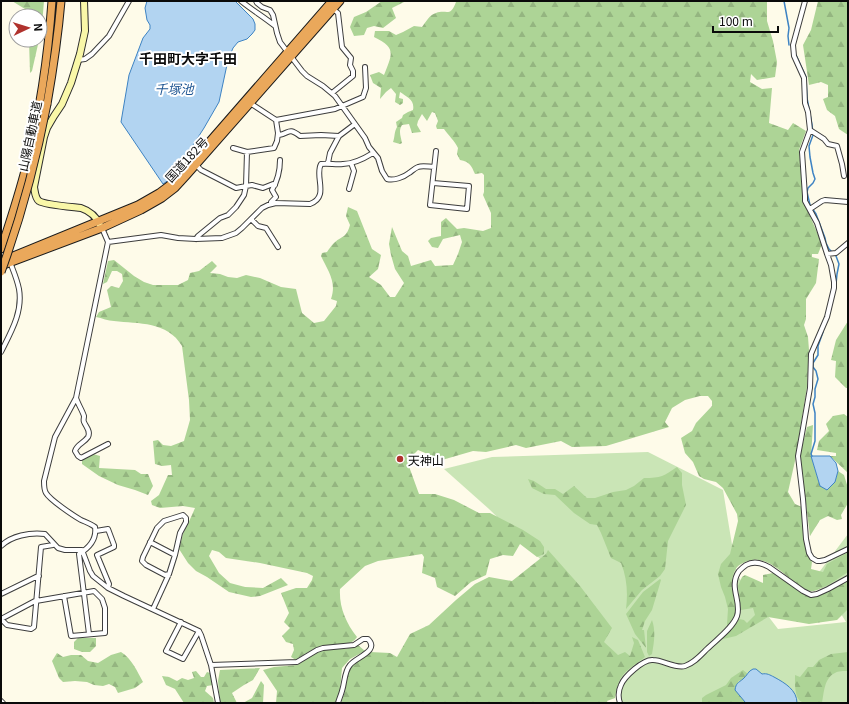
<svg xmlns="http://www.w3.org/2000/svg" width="849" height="704" viewBox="0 0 849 704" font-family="Georgia,'Noto Sans JP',serif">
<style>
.grass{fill:#cae5b6}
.forest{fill:url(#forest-firs)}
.water{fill:#b2d4f1;stroke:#3e83c3}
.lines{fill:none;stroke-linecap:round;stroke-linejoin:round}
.stream{stroke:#3e83c3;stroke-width:1.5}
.street-casing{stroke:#3d3d3d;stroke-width:6}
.secondary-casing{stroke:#2c2c2c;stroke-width:8}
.highway-casing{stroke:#1b1b1b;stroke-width:9}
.street{stroke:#fff;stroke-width:4}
.secondary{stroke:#f9f7a8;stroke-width:6}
.highway{stroke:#eaa85b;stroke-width:7}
.highway-bridge-casing{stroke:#1b1b1b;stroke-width:9;stroke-linecap:butt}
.highway-bridge{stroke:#eaa85b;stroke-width:7}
.poi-dot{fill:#b0322d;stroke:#fff;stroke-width:1.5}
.labels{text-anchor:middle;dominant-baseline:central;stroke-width:4;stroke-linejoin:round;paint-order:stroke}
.street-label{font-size:12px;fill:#0a0a0a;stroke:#fff}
.poi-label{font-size:12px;fill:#0a0a0a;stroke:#fff;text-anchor:start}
.water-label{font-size:13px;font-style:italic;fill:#1e5592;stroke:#fff}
.quarter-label{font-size:14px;font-weight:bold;fill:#0a0a0a;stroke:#fff}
</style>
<defs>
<pattern id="forest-firs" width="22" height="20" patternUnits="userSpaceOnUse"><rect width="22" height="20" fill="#add496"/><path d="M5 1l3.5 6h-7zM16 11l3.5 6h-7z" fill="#94b580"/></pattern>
</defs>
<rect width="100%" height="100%" fill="#fefbe9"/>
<path class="grass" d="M648 452 723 490 737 575 778 629 846 622 817 575 848 534V703H621L582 600 489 509 444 469 492 457Z"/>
<path class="forest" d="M12 1H44L42 25 40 34V16H27L25 9Z
M382 1H406L392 8 396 18 383 28 374 26 367 28 364 35 354 36 350 27 354 17 366 12Z
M457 1H767V21L773 41 777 62 775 77 757 80 751 74 750 82 762 89 772 88 769 123 788 130 793 123 806 131 799 150 804 202 822 244 818 254H812V257L819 259 816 283 806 299V319L804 325 808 337 809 350 807 387 795 461 788 492 795 504 802 507 808 555 812 562 811 569 823 572 827 564 848 552V572C840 577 819 593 810 591 804 590 799 585 794 582 779 570 762 551 741 564 723 575 740 600 736 615 734 620 730 624 727 628V624L728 609 725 597 721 587 718 574 721 564 730 554 738 521 737 514 723 488 716 482 704 479 699 476 693 462 685 453 681 438 692 431 696 423 712 406V401L708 396H700L685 400 672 408 665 422 669 427 606 446 572 447 561 441 526 448 516 445 486 452 473 451 442 460 418 450 407 461 419 494H435L454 500 479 513H490L523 530 540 541 544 547V554L537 557 520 544 513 556 503 555 490 559 486 575 471 582 455 596 437 587 435 578 422 573 424 557 422 554 378 561 365 566 340 589C339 607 346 623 357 637 349 649 333 643 321 646 314 648 302 656 296 660L291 657 294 650 293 644 286 642 282 636 290 628 284 622 289 613 281 593 296 588H307L312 580 313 576 307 573 260 563 226 558 219 552 212 550 209 556 219 573 230 583 245 587 263 588 281 578 288 585 260 596 251 597 229 592 207 577 196 571 188 563 179 549 183 534 192 515 195 508 183 506 160 508 152 505 151 501 159 495 168 475H172L171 465 162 466 155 464 153 441 158 440 163 445 171 446 184 441 190 420 189 400 182 346C167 321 139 324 114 321 108 321 102 318 96 317L99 312 111 307 107 290 111 286 119 288 123 281 122 274 117 271H112L107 282 103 284 108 261 114 260 134 276 144 282 153 285H178L188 280 190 273 199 271 212 261 217 266 210 273 220 274 228 277 237 278 246 275 260 278 281 287 296 289 302 313 314 323 324 321 336 306 337 301 331 299C337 282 328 271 321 256L322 253 327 252C329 249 331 246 333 244 342 235 346 239 350 225L346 216 348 207 357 211 372 249 381 255 378 269 369 277 381 285 390 297H395L404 283 395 269 391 255 389 244 392 227 402 251 408 256 411 266 431 260 435 266 453 265 458 254 462 242 460 235 443 239 438 248 432 247 428 241 431 238 441 236V222L446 218 457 229 464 228 483 231 491 228V213L483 195 484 192V175L482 173 475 174C471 165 470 162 460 160L457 154 458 148C455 141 448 135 444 129H437L436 126 438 121 435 113 432 112 427 121 422 114 418 121 417 125 421 132 412 133 409 124 402 125C398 131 401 137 402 143L400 144 393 142C395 137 394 132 397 127L396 122 402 118 403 115 408 112 413 110C415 100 407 97 400 92L399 98 403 99V103L400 105 395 102 396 94 391 88 386 92 380 99 381 88 373 83 370 75 379 72 384 75C392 54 397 48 374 37L375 31H389L396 35 403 32 414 26 422 27C426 22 429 15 436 13 447 9 450 18 456 2Z
M818 1H848V135L839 129 835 116 827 110 823 99 828 97V85L821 82 809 85 803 45 811 30Z
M29 40H39L32 71 30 73Z
M848 321V388H846L835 377 836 361 831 360 836 340Z
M844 414 848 417V473L830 456H836V453L817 450 819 441 829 431 826 424 833 416Z
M813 425 811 456 820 486 835 482 838 471 844 475 848 488V503L841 515 842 519 837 520 828 516 820 520 810 536 800 455 807 427Z
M93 454 100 456 99 468 135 470 141 474H148L153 486 148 495 135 490 118 485 99 476 82 464V459Z
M677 467 682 473V485L686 505 668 541 665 569 660 576 642 590 626 609C628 593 627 578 621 563L611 558 601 533 597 525 590 524 574 513 555 495 544 494 532 488 528 479 534 481 546 489H555L563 494 574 486 587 498H595L613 492 626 490 634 486 644 478C661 478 664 476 677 467Z
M548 550 580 586 612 628 604 642 618 655 625 652 630 656 634 643 632 637 638 640 645 657C635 665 621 672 618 685 616 689 616 693 615 698L607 701 608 703H341L345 691 348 670 357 659 370 652 390 653 397 657 410 634 429 625 456 600 475 584 489 577 512 581 546 554Z
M773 573 804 594C821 600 834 587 848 579V609L837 620 809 624 768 617 736 636 723 639 722 638 739 619 744 620 747 623 755 615 753 608 741 610 738 586 742 577 745 575 763 583V575Z
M660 579 661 580 652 610 645 621 642 630H644L646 648 635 634 626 614 643 592Z
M652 620C656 631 654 643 652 654L649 656 647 652V631Z
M78 638H96V646L90 652H82L74 649V642Z
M358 645 365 651 350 659 342 668 340 691 335 703H276L277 691 263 670 274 667 297 665 320 650 332 649H345Z
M121 652C132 659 137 671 143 682L135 688 118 693 115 687 109 684 103 686 94 685 87 682 75 681 63 682 59 678 52 661 57 653 63 657 71 655H81L88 661 98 663 111 655Z
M848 652V671C844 671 838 671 835 673 824 678 824 693 822 703 816 703 808 704 802 702 794 699 795 682 795 675L800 677 808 667H813L819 660 831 654Z
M260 668 253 680 244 685 232 693 237 703H220L218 681 220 670Z
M743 670 748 674 744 679 738 681 746 703H702V698L706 695 726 685 731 678Z
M196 671 201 677H204L207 672 210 673 213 685 207 686 205 691 213 698 214 703H184L175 689 166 685 162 676 169 677 177 681 182 678 188 680 194 678 192 672Z
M261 681 264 685 263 703H243L252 698Z"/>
<path class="water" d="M147 1H235L253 19 255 24V30L252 34 247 39 238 42 233 48 228 60 219 102 204 128 184 159 175 169 173 177 163 184 121 122 129 75 143 38 150 29V25L147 20 145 8Z
M811 456H830L836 463 838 471 835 482 827 490 820 486Z
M753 669H756L762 674C767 673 770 675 774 677 785 683 797 690 797 703H746L745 702 735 690C736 683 738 683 743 679 747 676 748 671 753 669Z"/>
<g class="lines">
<path class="stream" d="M784 1 789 28 788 36 789 45
M796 55 806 77 807 98 812 125 813 135 809 146 810 157 813 173 815 179 813 183 808 188 807 192 810 205 816 214 825 238 826 243 829 249 836 256 839 264 837 274 836 284
M812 456 811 454 815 441V413L813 404 815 397V389L818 379 816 371 813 367V363L818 355V346L823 332"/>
<defs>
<path id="street" d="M241 1C252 10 264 17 275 26
M256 1 257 3 262 7 270 10 273 15 277 33 280 42 302 71 307 76 323 86 335 96 365 138 369 147 378 158 382 171 387 179C394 181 404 177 409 173 412 171 415 168 418 167 423 165 429 167 434 167
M805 1 793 45 794 56 804 78 805 103 808 112 810 130 802 152 805 196V201L817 223 827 254 831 265 834 282V288L827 317 811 354 810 388 802 434 798 456 803 499 806 539 809 553 812 558 817 561H820L825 560 848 549
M78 60 85 59 92 54 109 36 129 1
M332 93 353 76V71L350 65 351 58 342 47 338 13 333 9
M250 103 276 120 278 133 279 135C290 133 288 127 300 136L321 135 339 136
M276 120 335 109 363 97 366 88 365 67
M810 130 824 139 828 144 837 146 842 164 844 176
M233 148 247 152 274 148 277 141 278 133
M328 163 330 153 339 136 355 124
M196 165 201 170 236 188 246 186 247 152
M433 183 469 186 467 209 430 205 436 151
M349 189 354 171 351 163
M271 204V202L276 197 272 190C278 180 280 172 280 160
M810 209 822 201 825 200 848 202
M251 219 258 226 266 228 278 247
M196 239 198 236 220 218 228 215 236 207 244 195 246 186 252 185 263 188 273 184 275 185
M108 242 161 235 178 238 196 239 222 238 236 233 242 228 262 208 268 205 276 203 310 204C330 197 314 176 321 164 329 163 336 165 343 164 353 164 365 158 373 153
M827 254 836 253 848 243
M1 352C11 332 23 312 19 289 17 279 13 270 10 262
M76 398C78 404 82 410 84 416 84 419 83 420 84 422 86 427 91 431 88 437 84 443 77 444 75 451L78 456 81 458 108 444
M96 531 108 529 114 545V547L97 555 109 584 108 588
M150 542 175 555
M1 546C11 536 30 532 45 534L58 548 65 550H82L90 571 93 576 108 588 124 596 199 631 201 635 211 665 218 703
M1 594 38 576H39
M153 609 169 574 175 555 180 533 186 522V518L183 515 164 521 157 528 143 557 142 561 146 565 165 575 169 574
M1 619 35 601H36L94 591 102 599 105 608V633L71 636 64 596
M1 619 7 625 31 629 34 627 41 547 53 545 54 544
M181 622 166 651 183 659 199 631
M89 634 79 554C89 548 97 540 95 527 91 524 86 522 81 520 74 516 50 500 46 493 44 490 44 486 44 481L55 437 76 398 108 242 102 228
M211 665 297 662 317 650 323 648 354 645 363 639H368C380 651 356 657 350 665 344 672 345 682 342 691 341 695 339 699 338 703
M1 701 3 703
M620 703C618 697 618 691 621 685 624 677 643 659 653 660 663 660 676 669 685 666 694 663 700 656 707 649 716 640 733 628 737 616 742 601 728 587 739 571 741 569 743 567 746 565 753 561 762 563 769 567L803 591 811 595 817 594 828 589 848 578"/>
<path id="secondary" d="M84 1 85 31 80 54 71 83 62 104 54 116 47 128 44 137 34 187C35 192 35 198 39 201 45 205 73 207 81 208 90 211 96 216 100 225"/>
<path id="highway" d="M47 104C53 70 58 36 61 1
M1 249C10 222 19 194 26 167 40 112 48 57 52 1
M1 261 138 205 159 193 171 184 183 172 332 1
M1 266 102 228 141 210 162 198 175 188 186 176 340 1"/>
</defs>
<use href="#street" class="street-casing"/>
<use href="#secondary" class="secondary-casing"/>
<use href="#highway" class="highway-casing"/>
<use href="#street" class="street"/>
<use href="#secondary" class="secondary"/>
<use href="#highway" class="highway"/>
<defs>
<path id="highway-bridge" d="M1 272C21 217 36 161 47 104"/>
</defs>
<use href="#highway-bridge" class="highway-bridge-casing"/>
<use href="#highway-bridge" class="highway-bridge"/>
</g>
<circle class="poi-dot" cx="400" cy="459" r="4"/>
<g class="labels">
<g class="street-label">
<text transform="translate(29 136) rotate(-78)">山陽自動車道</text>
<text transform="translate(186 159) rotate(-47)">国道182号</text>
</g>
<g class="poi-label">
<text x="408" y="459">天神山</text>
</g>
<g class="water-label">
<text x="174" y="88">千塚池</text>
</g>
<g class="quarter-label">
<text x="188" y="58">千田町大字千田</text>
</g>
</g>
<rect width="849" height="704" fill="none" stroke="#0a0a0a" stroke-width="4"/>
<g transform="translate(28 28) rotate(86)"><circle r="19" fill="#ffffff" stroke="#9d9d9d"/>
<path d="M0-3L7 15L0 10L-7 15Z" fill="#b0322d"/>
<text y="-6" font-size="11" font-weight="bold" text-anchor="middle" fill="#0a0a0a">N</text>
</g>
<path d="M713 26v6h65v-6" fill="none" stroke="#0a0a0a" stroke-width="2"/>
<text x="719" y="26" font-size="12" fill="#0a0a0a" stroke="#ffffff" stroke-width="3" paint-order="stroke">100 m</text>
</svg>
